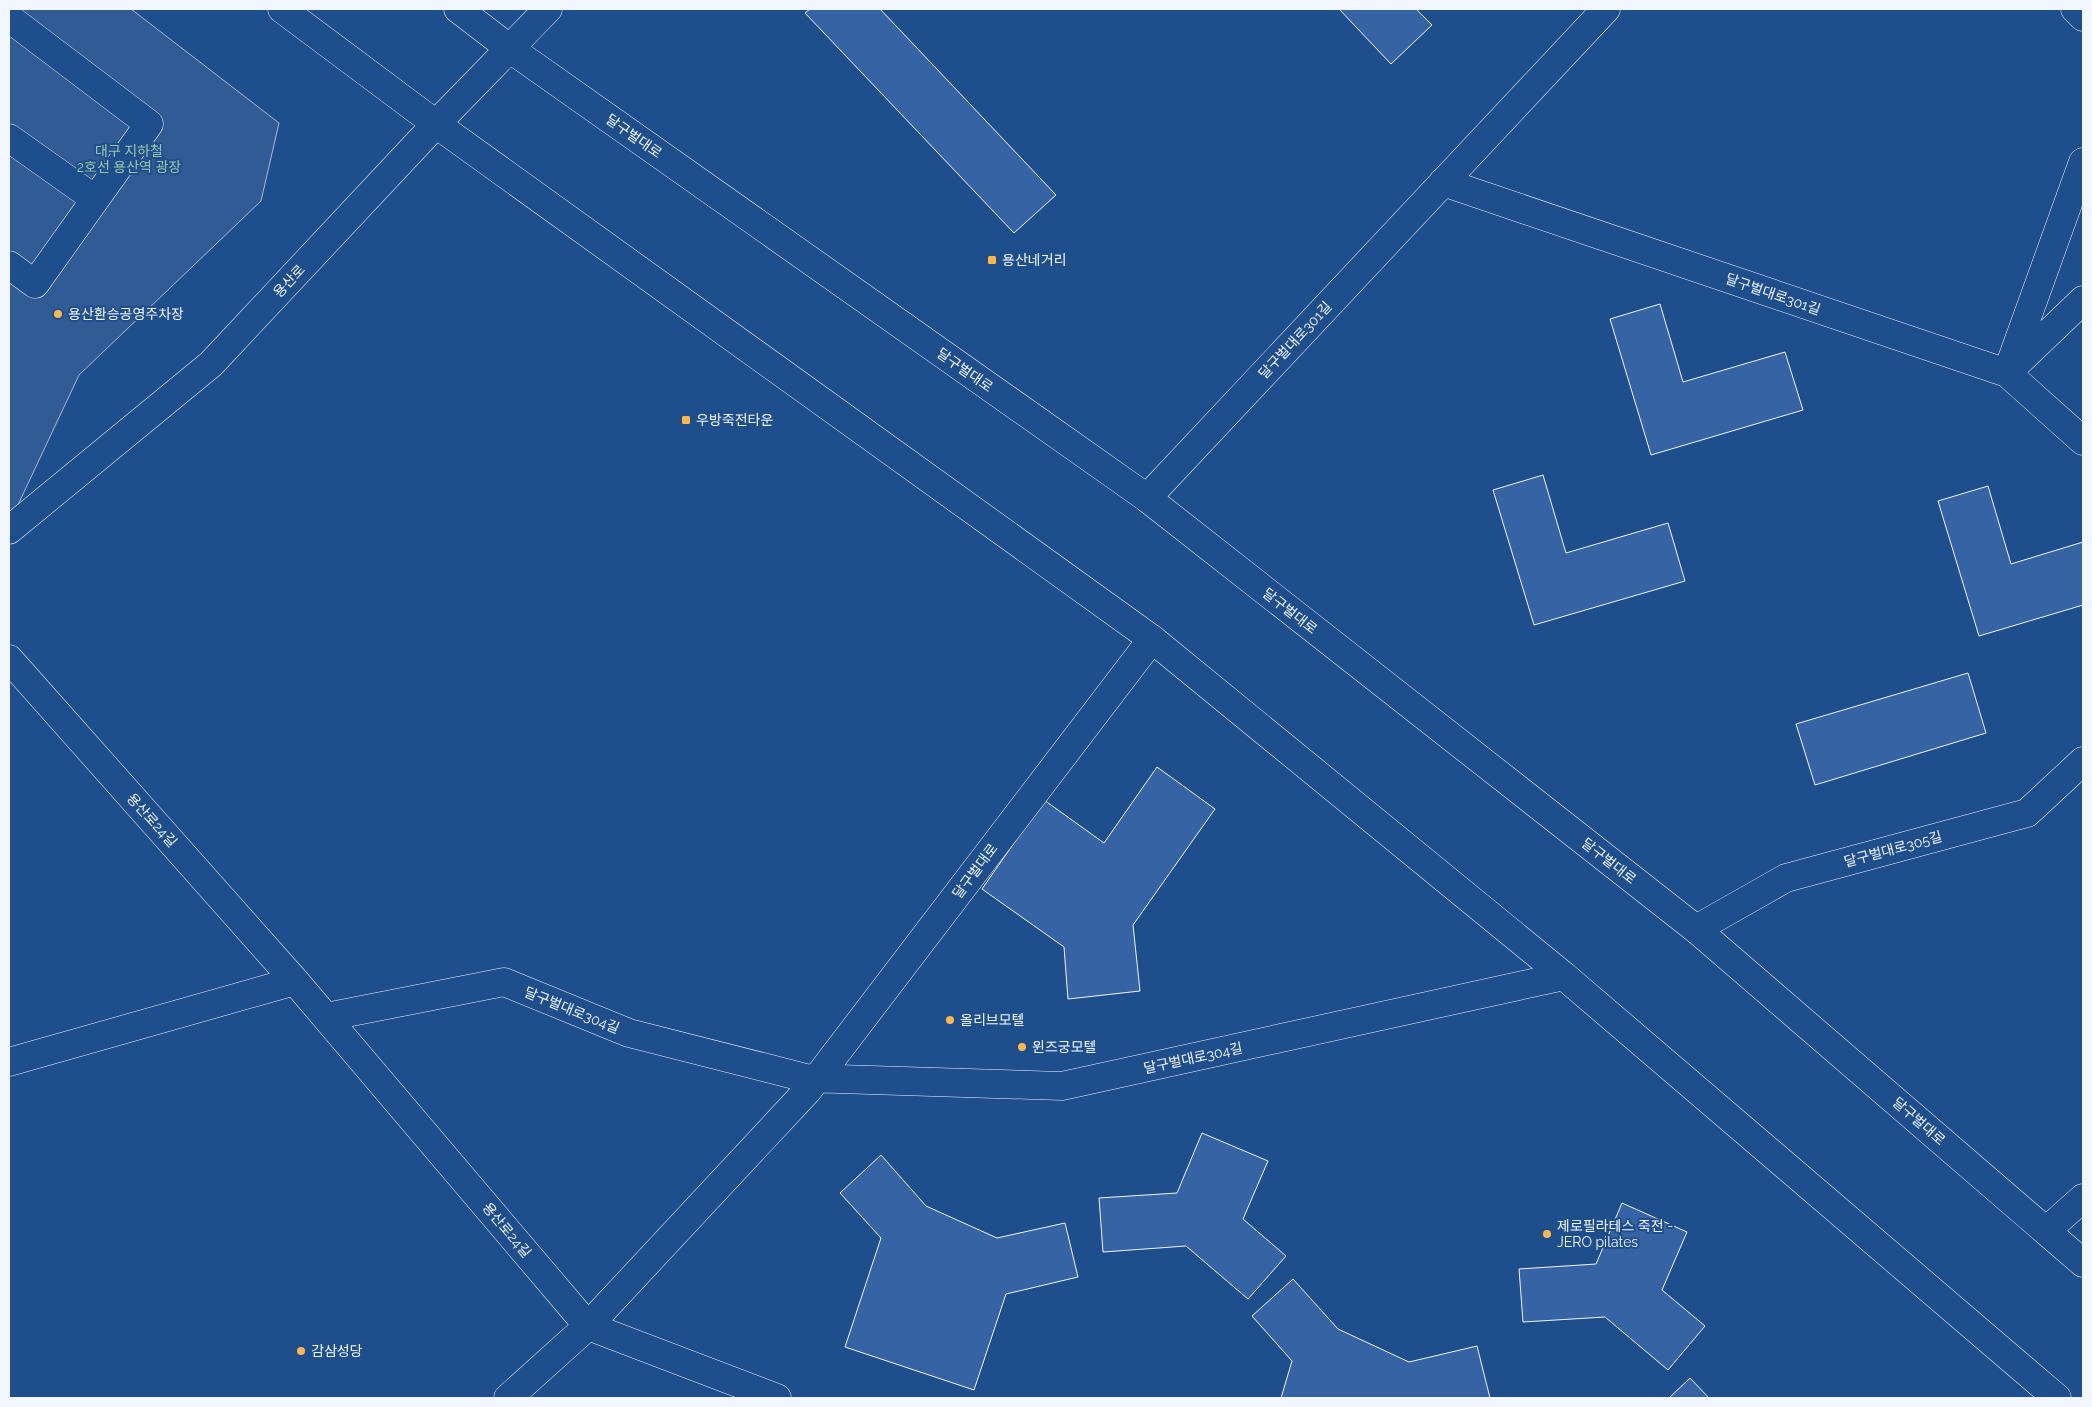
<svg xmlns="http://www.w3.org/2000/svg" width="2092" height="1407" viewBox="0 0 2092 1407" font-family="Raleway,'Noto Sans KR',sans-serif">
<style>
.built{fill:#305b95;stroke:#a8bbd7}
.building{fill:#3563a3;stroke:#f2f6ff}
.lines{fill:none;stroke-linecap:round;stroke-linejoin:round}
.minor-casing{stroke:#f2f6ff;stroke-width:29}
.major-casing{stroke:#f2f6ff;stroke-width:29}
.minor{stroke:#1f4e8c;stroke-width:28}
.major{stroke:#1f4e8c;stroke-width:28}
.poi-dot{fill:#ffb74d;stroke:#1f4e8c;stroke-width:2}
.labels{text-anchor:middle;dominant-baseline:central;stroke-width:4;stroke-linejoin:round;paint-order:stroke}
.street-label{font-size:14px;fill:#f2f6ff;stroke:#1f4e8c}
.park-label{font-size:14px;fill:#97c8a6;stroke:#1f4e8c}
.poi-label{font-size:14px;fill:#f2f6ff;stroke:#1f4e8c;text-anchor:start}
</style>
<rect width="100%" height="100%" fill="#1f4e8c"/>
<path class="built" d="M9 9H131L279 123 261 201 79 375 9 524Z"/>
<path class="building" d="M810 9H880L1056 195 1014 233 805 13Z
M1339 9H1416L1432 25 1391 64Z
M1660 304 1683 382 1785 352 1803 410 1651 455 1610 319Z
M1543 475 1566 553 1668 523 1685 581 1534 625 1493 490Z
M1988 486 2011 564 2083 542V605L1979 636 1938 501Z
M1968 673 1986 733 1815 785 1796 724Z
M1157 767 1215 809 1133 925 1140 991 1068 999 1064 947 982 889 1044 800 1104 843Z
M1202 1133 1268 1161 1243 1219 1286 1256 1248 1299 1186 1246 1103 1252 1099 1198 1177 1193Z
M881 1155 926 1206 997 1238 1065 1223 1078 1277 1006 1294 974 1390 845 1347 881 1238 840 1193Z
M1622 1203 1687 1232 1662 1290 1705 1326 1668 1370 1605 1317 1523 1322 1519 1269 1596 1264Z
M1293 1279 1338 1329 1409 1362 1477 1346 1490 1398H1281L1292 1361 1252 1316Z
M1690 1378 1709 1398H1669Z"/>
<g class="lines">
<defs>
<path id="minor" d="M2075 9 2083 17
M9 18 149 124 35 284 9 265
M9 138 95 199
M1443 182 2007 373 2083 441
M2012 368 2083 300
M2007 373 2083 162
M1147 498 1606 9
M9 659 295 981 588 1326 777 1398
M1696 929 1786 878 2027 813 2083 761
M326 1017 504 982 629 1033 806 1078 1062 1086 1564 976
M9 1062 295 981
M2047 1230 2083 1198
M508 1398 588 1326 808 1090 1152 639"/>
<path id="major" d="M282 9 436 124 1152 639 1564 976 2057 1398
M458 9 509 48 1147 498 1696 929 2083 1263
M9 530 211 364 436 124 548 9"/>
</defs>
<use href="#minor" class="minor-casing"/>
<use href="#major" class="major-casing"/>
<use href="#minor" class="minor"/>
<use href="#major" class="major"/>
</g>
<g class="poi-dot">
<rect x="987" y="255" width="10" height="10" rx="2.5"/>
<circle cx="58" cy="314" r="5"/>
<rect x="681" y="415" width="10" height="10" rx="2.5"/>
<circle cx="950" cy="1020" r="5"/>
<circle cx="1022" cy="1047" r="5"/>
<circle cx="1547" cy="1234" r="5"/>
<circle cx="301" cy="1351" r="5"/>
</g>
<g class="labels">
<g class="street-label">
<text transform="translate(634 136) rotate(35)">달구벌대로</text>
<text transform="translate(289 281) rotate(-47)">용산로</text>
<text transform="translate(1773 294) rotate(19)">달구벌대로301길</text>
<text transform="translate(1295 340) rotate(-47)">달구벌대로301길</text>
<text transform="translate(965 370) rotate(35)">달구벌대로</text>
<text transform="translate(1290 611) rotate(38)">달구벌대로</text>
<text transform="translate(152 820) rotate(48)">용산로24길</text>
<text transform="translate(1893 849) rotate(-15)">달구벌대로305길</text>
<text transform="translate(1609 861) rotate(38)">달구벌대로</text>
<text transform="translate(975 871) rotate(-53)">달구벌대로</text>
<text transform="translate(572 1010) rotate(22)">달구벌대로304길</text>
<text transform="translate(1193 1058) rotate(-12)">달구벌대로304길</text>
<text transform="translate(1919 1121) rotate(41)">달구벌대로</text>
<text transform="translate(507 1230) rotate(50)">용산로24길</text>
</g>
<g class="park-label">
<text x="129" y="151">대구 지하철<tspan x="129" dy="16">2호선 용산역 광장</tspan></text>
</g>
<g class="poi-label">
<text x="1002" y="260">용산네거리</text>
<text x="68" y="314">용산환승공영주차장</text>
<text x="696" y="420">우방죽전타운</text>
<text x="960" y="1020">올리브모텔</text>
<text x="1032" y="1047">윈즈궁모텔</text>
<text x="1557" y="1226">제로필라테스 죽전 -<tspan x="1557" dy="16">JERO pilates</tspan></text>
<text x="311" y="1351">감삼성당</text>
</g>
</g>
<rect width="2092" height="1407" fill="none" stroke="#f2f6ff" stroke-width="20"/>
</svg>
